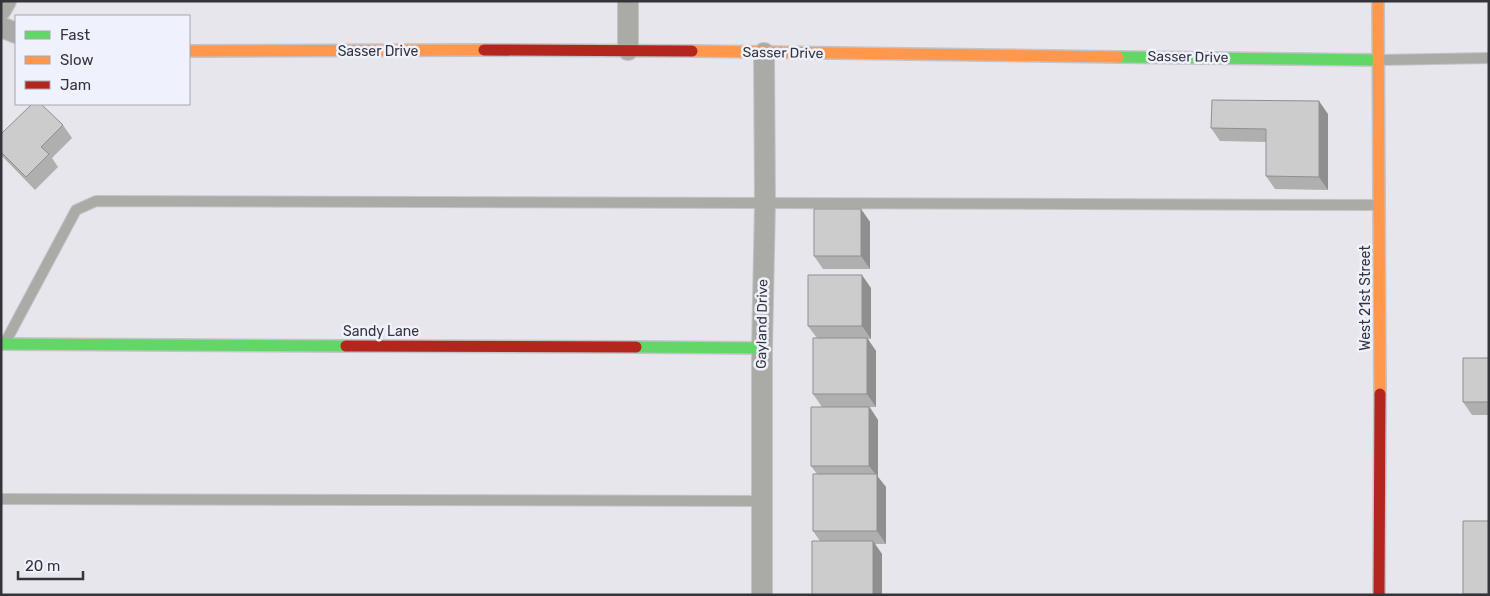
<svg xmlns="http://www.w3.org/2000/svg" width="1490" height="596" viewBox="0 0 1490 596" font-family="Rubik,sans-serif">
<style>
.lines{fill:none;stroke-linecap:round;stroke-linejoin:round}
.lane-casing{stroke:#c3c3c8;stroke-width:12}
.street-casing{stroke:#c3c3c8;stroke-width:22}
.fast-casing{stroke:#c3c3c8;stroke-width:14}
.slow-casing{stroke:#c3c3c8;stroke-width:14}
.jam-casing{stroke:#c3c3c8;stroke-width:14}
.lane{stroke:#aaaaa6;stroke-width:10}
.street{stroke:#aaaaa6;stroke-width:20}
.fast{stroke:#63d668;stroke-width:11}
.slow{stroke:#ff974d;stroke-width:11}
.jam{stroke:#b3261e;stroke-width:11}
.wall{fill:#b0afb0}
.shaded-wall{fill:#908f90}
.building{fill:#cdcccd;stroke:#908f90}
.labels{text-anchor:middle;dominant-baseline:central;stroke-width:5;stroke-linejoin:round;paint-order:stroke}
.street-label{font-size:14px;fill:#34353a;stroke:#eff1fd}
</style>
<rect width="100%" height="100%" fill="#e6e6ec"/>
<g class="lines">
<defs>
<path id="lane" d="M1380 60 1489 58
M6 341 76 210 96 201 1379 205
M1 499 762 501"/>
<path id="street" d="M1 10 6 1
M1 27 16 33
M628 50V1
M762 595V348L765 204 764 53"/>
<path id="fast" d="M1118 57 1378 60
M1 344 346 346
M636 347 762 348"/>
<path id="slow" d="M1378 1 1380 394
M189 51 484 50
M692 51 1118 57"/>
<path id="jam" d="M484 50 692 51
M346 346 636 347
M1379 595 1380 394"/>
</defs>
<use href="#lane" class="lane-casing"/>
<use href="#street" class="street-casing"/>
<use href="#fast" class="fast-casing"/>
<use href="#slow" class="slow-casing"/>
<use href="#jam" class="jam-casing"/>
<use href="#lane" class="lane"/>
<use href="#street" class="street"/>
<use href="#fast" class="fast"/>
<use href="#slow" class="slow"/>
<use href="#jam" class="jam"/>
</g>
<path class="wall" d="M1328 114V190L1275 189 1266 176V142L1220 141 1211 128Z
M63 125 72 138 52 158 58 167 35 190 1 155V134Z
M861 209 870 222V269H823L814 256Z
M871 288V339H868L876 351V407H870L878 420V477L886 487V544H875L882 554V595L820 541 813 531 817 474 811 466 822 407 813 394 817 338 808 326Z
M1489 358V415H1472L1463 402Z
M1489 521V595H1464L1463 594Z"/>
<path class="shaded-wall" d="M1319 101 1328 114V190L1319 177Z
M861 209 870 222V269L861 256Z
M862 275 871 288V339L862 326Z
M867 338 876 351V407L867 394Z
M869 407 878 420V477L886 487V544L877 531V476L869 466Z
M873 541 882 554V595H873Z"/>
<path class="building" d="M1212 100 1319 101V177L1266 176V129L1211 128Z
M32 104H41L63 125 41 147 49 154 26 177 1 152V134Z
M814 209H861V256H814Z
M808 275H862V326H808Z
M813 338H867V394H813Z
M1463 358H1489V402H1463Z
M811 407H869V466H811Z
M813 474H877V531H813Z
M1463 521H1489V594H1463Z
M812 541H873V595H812Z"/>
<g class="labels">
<g class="street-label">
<text x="378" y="51">Sasser Drive</text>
<text transform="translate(783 53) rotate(1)">Sasser Drive</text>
<text transform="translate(1188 57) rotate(1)">Sasser Drive</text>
<text transform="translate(1365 298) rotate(-90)">West 21st Street</text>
<text transform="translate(762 324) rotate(-89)">Gayland Drive</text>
<text x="381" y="331">Sandy Lane</text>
</g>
</g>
<rect width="1490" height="596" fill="none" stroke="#34353a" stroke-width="5"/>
<rect x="15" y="15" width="175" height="90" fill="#eff1fd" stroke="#a4a6af"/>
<rect x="25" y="31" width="25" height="8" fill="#63d668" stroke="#a4a6af"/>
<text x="60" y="40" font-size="15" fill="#34353a">Fast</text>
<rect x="25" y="56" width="25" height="8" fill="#ff974d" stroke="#a4a6af"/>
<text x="60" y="65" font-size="15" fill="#34353a">Slow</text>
<rect x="25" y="81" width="25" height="8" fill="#b3261e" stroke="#a4a6af"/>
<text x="60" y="90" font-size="15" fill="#34353a">Jam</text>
<path d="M18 571v8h65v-8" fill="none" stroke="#34353a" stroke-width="2.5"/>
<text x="25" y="571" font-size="15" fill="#34353a" stroke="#eff1fd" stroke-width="4" paint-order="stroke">20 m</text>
</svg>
